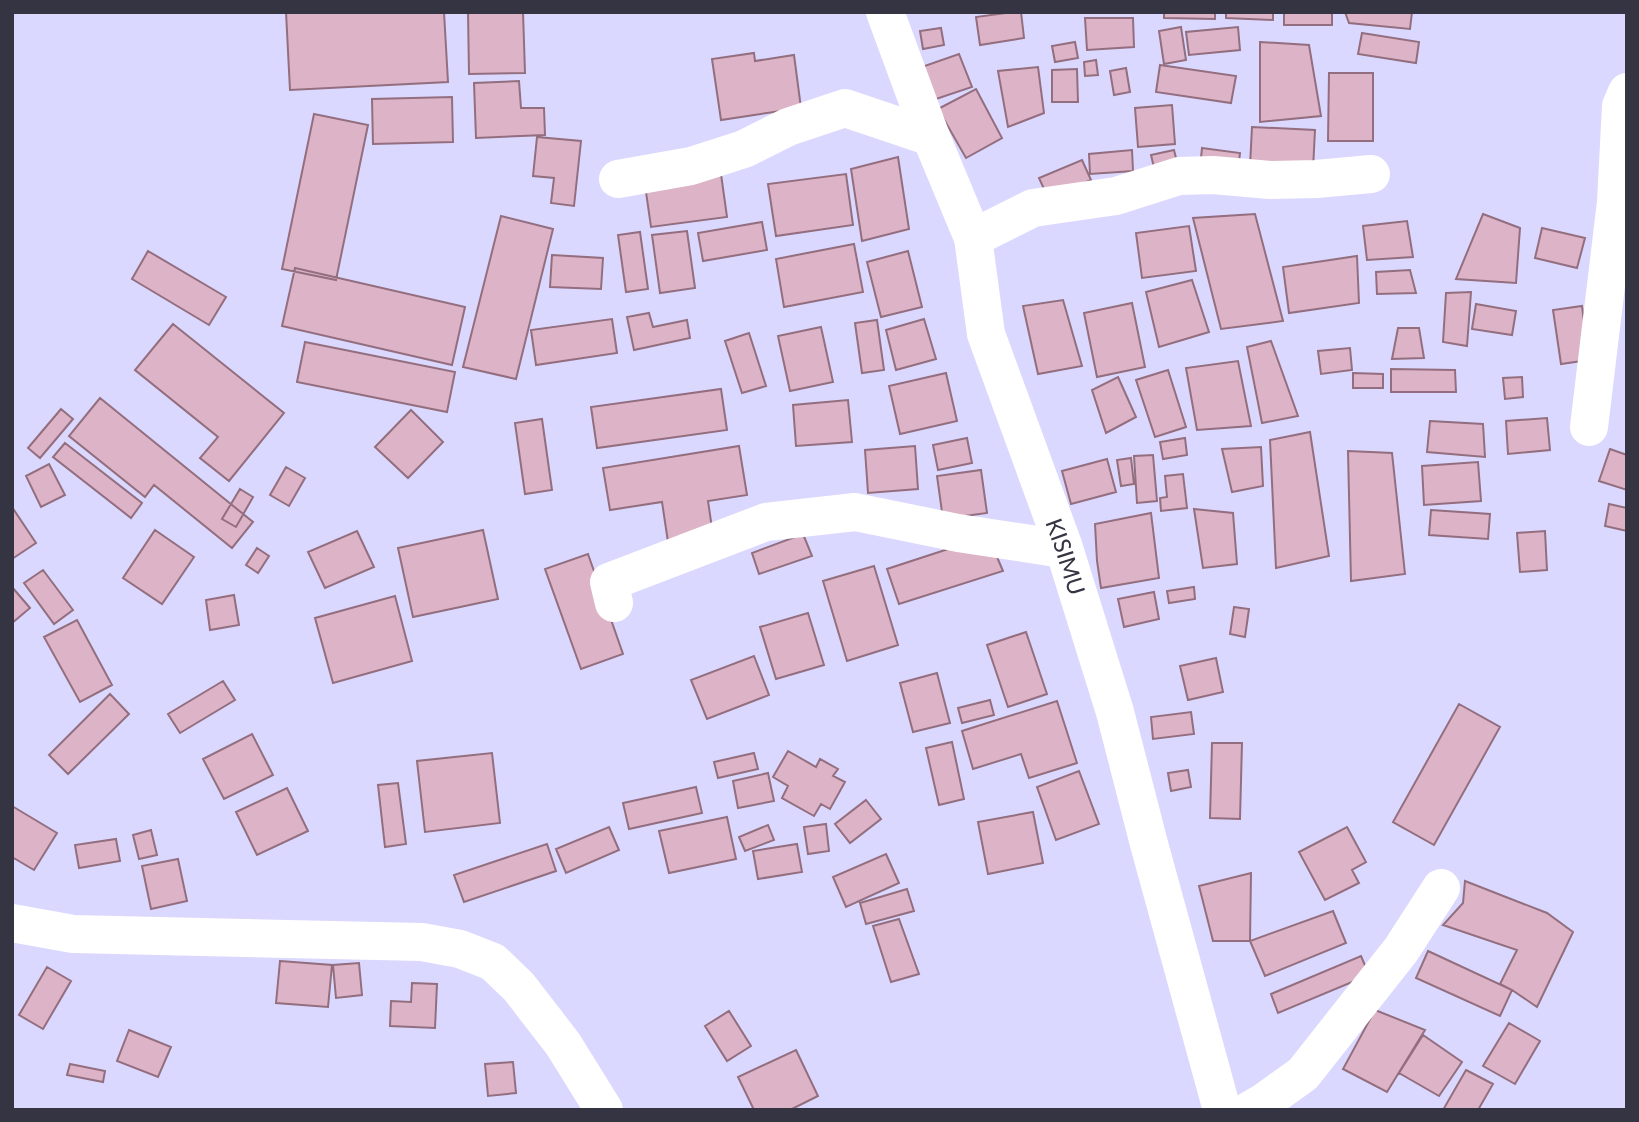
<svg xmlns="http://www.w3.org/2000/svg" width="1639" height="1122" viewBox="0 0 1639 1122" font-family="Lato,sans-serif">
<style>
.building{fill:#ddb4c7;stroke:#936e7f;stroke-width:2}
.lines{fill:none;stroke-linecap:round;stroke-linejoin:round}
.minor{stroke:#fff;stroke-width:38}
.tertiary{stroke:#fff;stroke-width:38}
.labels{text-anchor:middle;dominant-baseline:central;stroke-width:6;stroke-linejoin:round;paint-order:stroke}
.street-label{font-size:23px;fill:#353443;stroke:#dbd8ff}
</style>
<rect width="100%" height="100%" fill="#dbd8ff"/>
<path class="building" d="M286 12H444L448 82 290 90Z
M468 12H523L525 73 469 74Z
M1013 12H1021L1024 38 980 45 976 17Z
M1164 12H1215V19L1164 18Z
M1226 12H1273V20L1226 18Z
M1284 12H1332V25H1284Z
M1345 12H1412L1410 29 1349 23Z
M1085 18H1133L1134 47 1087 50Z
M1181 27 1186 60 1164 64 1159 31Z
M1238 27 1240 50 1189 55 1186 32Z
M941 28 944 45 923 49 920 31Z
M1362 33 1419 42 1416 63 1358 54Z
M1075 42 1078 58 1055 62 1052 46Z
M1260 42 1309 45 1321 116 1260 122Z
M754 53 755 61 794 55 801 108 721 120 712 59Z
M959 54 972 87 927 102 913 70Z
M1096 60 1098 75 1085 76 1084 62Z
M1160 65 1236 76 1231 103 1156 92Z
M1038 67 1044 113 1008 127 998 71Z
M1126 68 1130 92 1114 95 1110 71Z
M1077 69 1078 102H1052V70Z
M1329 73H1373V141H1328Z
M519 81 521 108H544L545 135 476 138 474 83Z
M976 89 1002 138 966 158 938 109Z
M452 97 453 142 373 144 372 99Z
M1172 105 1175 144 1138 147 1135 108Z
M314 114 368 125 336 280 282 269Z
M1252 127 1315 130 1313 169 1250 166Z
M537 137 581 141 574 206 551 203 554 178 533 176Z
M1202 148 1240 153 1238 171 1200 168Z
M1132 150 1133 171 1090 174 1089 154Z
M1174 150 1178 166 1155 172 1151 155Z
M898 157 909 229 862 241 851 169Z
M1082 160 1091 180 1048 198 1039 178Z
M721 174 727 217 651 227 645 185Z
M846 174 853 225 776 236 768 184Z
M1255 214 1283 321 1221 329 1193 218Z
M1483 214 1520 228 1516 283 1456 279Z
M501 216 553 229 516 379 463 367Z
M1407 221 1413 257 1367 260 1363 226Z
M762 222 767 250 703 261 698 233Z
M1189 226 1196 271 1142 278 1136 233Z
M1542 228 1585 238 1577 268 1535 258Z
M687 231 695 288 660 293 652 235Z
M640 232 648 289 626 292 618 235Z
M854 244 863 292 784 307 776 259Z
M148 251 226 297 209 325 132 279Z
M908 251 922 307 881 317 867 262Z
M552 255 603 258 601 289 550 287Z
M1357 256 1359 303 1289 313 1283 267Z
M295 268 465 307 452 365 282 326Z
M1410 270 1416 293 1377 294 1376 272Z
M1192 280 1209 332 1159 347 1146 292Z
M1471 292 1467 346 1443 342 1446 293Z
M1063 300 1082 366 1038 374 1023 306Z
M1132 303 1145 367 1097 377 1084 313Z
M1476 304 1516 311 1512 335 1472 329Z
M1582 306 1589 360 1561 364 1553 310Z
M649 313 653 327 687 320 690 338 634 350 627 317Z
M612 319 617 353 536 365 531 330Z
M924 319 936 359 896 370 886 330Z
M877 320 884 370 862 373 855 323Z
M173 324 284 413 229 481 200 458 218 437 135 370Z
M821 327 833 382 790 391 778 336Z
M1398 328H1419L1424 358 1392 359Z
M749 333 766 386 742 393 725 341Z
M1271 341 1298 416 1262 423 1247 347Z
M305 342 455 372 447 412 297 382Z
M1350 348 1352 370 1321 374 1318 351Z
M1238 361 1251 426 1197 430 1186 368Z
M1391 369 1455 370 1456 392H1391Z
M1168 370 1186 427 1155 437 1136 380Z
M946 373 957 421 900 434 889 386Z
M1353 373 1383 374V388H1353Z
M1118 377 1136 417 1106 433 1092 390Z
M1522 377 1523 397 1505 399 1503 378Z
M721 389 727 430 597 448 591 407Z
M100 398 253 522 232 548 154 485 145 497 69 436Z
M848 400 852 442 796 446 793 405Z
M61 409 73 419 40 458 28 448Z
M411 410 443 442 408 478 375 447Z
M1547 418 1550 450 1508 454 1506 421Z
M542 419 552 490 525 494 515 423Z
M1430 421 1483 424 1485 457 1427 452Z
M1310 432 1329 556 1276 568 1270 440Z
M967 438 972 463 938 470 933 445Z
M1185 438 1187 455 1163 459 1160 442Z
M65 443 142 503 131 518 53 457Z
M739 446 747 495 708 501 713 535 668 542 662 502 610 510 603 468Z
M915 446 918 489 868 493 865 450Z
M1261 447 1263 486 1232 492 1222 449Z
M1610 449 1627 455V490L1599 481Z
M1348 451 1392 453 1405 574 1351 581Z
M1153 455 1157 501 1137 503 1134 456Z
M1131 458 1134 484 1121 486 1117 460Z
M1107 459 1116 492 1071 504 1062 471Z
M1478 462 1481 501 1424 505 1422 466Z
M49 464 65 495 41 507 26 476Z
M286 467 305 478 289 506 270 495Z
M981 470 987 513 943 519 937 476Z
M1183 474 1187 508 1161 511 1160 498 1167 497 1165 476Z
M240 489 253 497 236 527 222 519Z
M1609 504 1627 508V531L1605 526Z
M12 507 36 543 12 559Z
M1194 509 1233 513 1237 564 1203 568Z
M1431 510 1490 514 1488 539 1429 535Z
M1151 513 1159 578 1101 588 1097 561 1095 524Z
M155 530 194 557 162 604 123 578Z
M483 530 498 599 413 617 398 548Z
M357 531 374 567 325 588 308 552Z
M1545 531 1547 570 1520 572 1517 533Z
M803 534 812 556 759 574 752 553Z
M988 536 1003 571 899 604 887 569Z
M257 548 269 556 258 573 246 565Z
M588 554 623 654 581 669 545 569Z
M874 566 898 645 847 661 823 581Z
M43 570 73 610 54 624 24 583Z
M12 587 30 608 12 623Z
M1194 587 1195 599 1169 603 1167 591Z
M1154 592 1159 619 1124 627 1118 599Z
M234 595 239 625 210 630 206 600Z
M395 596 412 661 333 683 315 618Z
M1234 607 1249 609 1245 637 1230 634Z
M808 613 824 665 776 679 760 627Z
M77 620 112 685 80 702 44 637Z
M1026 632 1047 694 1008 707 987 645Z
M754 656 769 695 707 719 691 680Z
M1216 658 1223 692 1188 700 1180 666Z
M937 673 950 723 913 732 900 683Z
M223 681 235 700 180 733 168 714Z
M110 694 129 714 68 774 49 755Z
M990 700 994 715 962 723 958 708Z
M1057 701 1077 763 1029 778 1021 754 973 769 962 731Z
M1459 704 1500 727 1434 845 1393 822Z
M1191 712 1194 734 1153 739 1151 717Z
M252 734 273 775 224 799 203 759Z
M952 742 964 799 939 805 926 748Z
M1212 743H1242L1240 819 1210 818Z
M788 751 816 767 820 759 838 769 833 776 845 782 830 809 821 804 814 816 782 798 788 786 773 777Z
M492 753 500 823 425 832 417 761Z
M754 753 758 769 718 778 714 762Z
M1188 770 1191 787 1171 791 1168 773Z
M1079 771 1099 824 1056 840 1037 787Z
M768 773 774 801 738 808 733 781Z
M398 783 406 844 385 847 378 785Z
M696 787 702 813 629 829 623 803Z
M287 788 308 831 257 855 236 812Z
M866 800 881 819 850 843 835 824Z
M12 806 57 833 34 870 12 857Z
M1033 812 1043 863 988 874 978 822Z
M727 817 736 859 669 873 659 831Z
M826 824 829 851 808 854 804 827Z
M768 825 774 840 745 851 739 837Z
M609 827 619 850 566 873 556 849Z
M1347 827 1366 862 1352 870 1359 883 1325 900 1299 852Z
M151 830 157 855 139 859 133 835Z
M116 839 120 861 79 868 75 845Z
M547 844 556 871 464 902 454 875Z
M797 844 802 872 758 879 753 851Z
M886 854 899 883 846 907 833 877Z
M178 859 187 901 151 909 142 866Z
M1251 873 1250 941H1213L1199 886Z
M1465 881 1547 913 1573 932 1537 1007 1512 990 1500 984 1517 950 1443 925 1463 903Z
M907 889 914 911 866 924 860 903Z
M1333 911 1346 943 1265 976 1250 941Z
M899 919 919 974 891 982 873 926Z
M1428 951 1512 990 1500 1016 1416 978Z
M1361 956 1369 975 1278 1013 1271 994Z
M280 961 332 965 328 1007 276 1003Z
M359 963 362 995 336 998 333 965Z
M47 967 71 981 43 1029 19 1015Z
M412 983 437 984 435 1028 390 1026 391 1001 411 1002Z
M1375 1010 1425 1030 1387 1092 1343 1069Z
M729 1011 751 1046 727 1061 705 1026Z
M1509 1023 1540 1041 1515 1084 1483 1066Z
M129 1030 171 1047 158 1077 117 1061Z
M1423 1035 1462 1062 1439 1096 1399 1073Z
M796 1050 818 1096 790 1110H754L738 1077Z
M513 1062 516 1093 488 1096 485 1064Z
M70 1064 105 1071 103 1082 67 1075Z
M1466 1070 1493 1084 1478 1110H1443Z"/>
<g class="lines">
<path class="minor" d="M618 179 691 166 744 149 788 127 845 108 931 137
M973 238 1033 208 1116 196 1179 176 1213 175 1270 180 1316 179 1371 174
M1589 427 1616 202 1621 106 1627 92
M614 603 609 582 766 522 855 512 958 533 1063 549
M12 923 73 934 422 942 460 949 493 962 519 987 563 1044 604 1110
M1250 1110 1264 1102 1303 1074 1401 950 1441 888"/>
<path class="tertiary" id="s1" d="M885 12 931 137 973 238 986 334 1063 545 1115 712 1149 844 1222 1110"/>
</g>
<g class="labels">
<g class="street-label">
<text stroke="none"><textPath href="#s1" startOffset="576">KISIMU</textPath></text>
</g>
</g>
<rect width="1639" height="1122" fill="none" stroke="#353443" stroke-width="28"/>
</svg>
